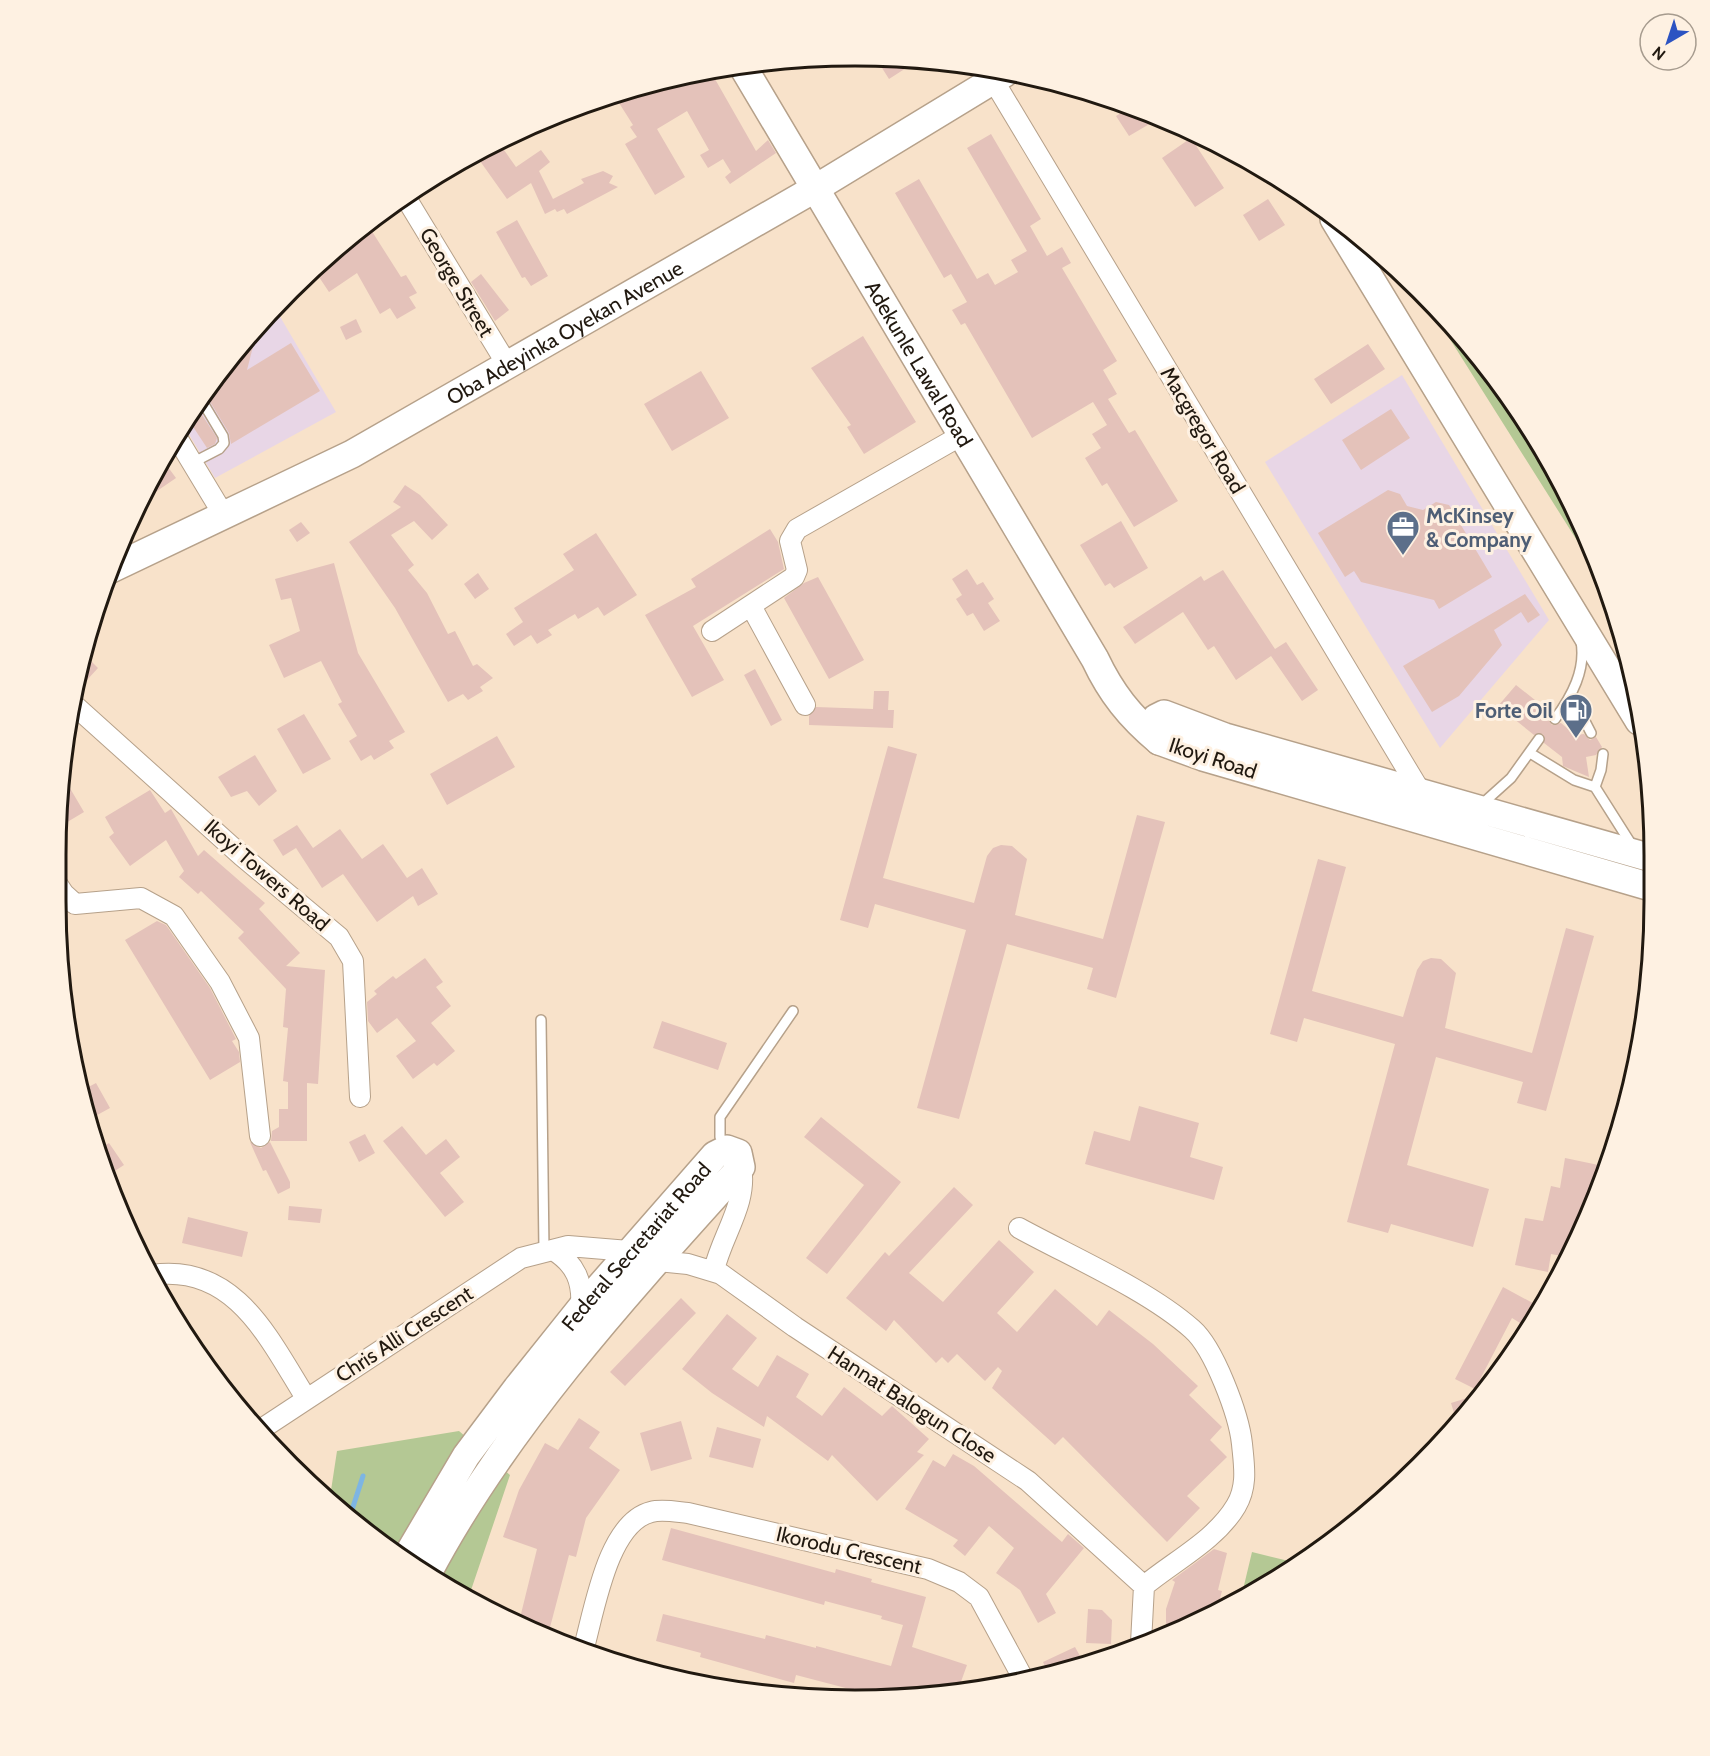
<svg xmlns="http://www.w3.org/2000/svg" width="1710" height="1756" viewBox="0 0 1710 1756" font-family="Cabin,sans-serif">
<style>
.commercial{fill:#e8d6e6}
.green{fill:#b4c894}
.lines{fill:none;stroke-linecap:round;stroke-linejoin:round}
.stream{stroke:#7db5e3;stroke-width:5}
.building{fill:#e4c2ba}
.service-casing{stroke:#b6a18a;stroke-width:12}
.minor-casing{stroke:#b6a18a;stroke-width:22}
.secondary-casing{stroke:#b6a18a;stroke-width:30}
.service{stroke:#fff;stroke-width:9}
.minor{stroke:#fff;stroke-width:20}
.secondary{stroke:#fff;stroke-width:27}
.labels{text-anchor:middle;dominant-baseline:central;stroke-width:6;stroke-linejoin:round;paint-order:stroke}
.street-label{font-size:21px;fill:#211910;stroke:#fef1e2}
.service-label{font-size:21px;font-weight:bold;fill:#4e5e75;stroke:#fef1e2;text-anchor:start}
.rim{fill:none;stroke:#211910;stroke-width:3}
</style>
<rect width="100%" height="100%" fill="#f8e2ca"/>
<path class="commercial" d="M275 308 336 412 215 478 184 426 254 328Z
M1402 375 1549 620 1440 748 1265 462Z"/>
<path class="green" d="M1424 298 1489 369 1572 502 1600 577Z
M459 1431 510 1475 468 1599 455 1593 330 1497 337 1451Z
M1252 1552 1297 1563 1241 1598Z"/>
<g class="lines">
<path class="stream" d="M351 1513 363 1476"/>
</g>
<path class="building" d="M877 60H888L917 61 889 79Z
M711 72 756 151 768 140 776 153 730 184 725 177 731 172 723 159 708 168 700 155 709 150 687 111 657 129 685 177 655 195 625 144 637 137 630 127 633 125 614 95 648 83Z
M1131 107 1158 119 1129 136 1116 116Z
M991 134 1041 219 1030 226 1047 256 1062 247 1071 263 1062 268 1117 361 1103 370 1117 394 1108 399 1129 433 1135 430 1178 501 1134 527 1107 483 1102 486 1085 458 1101 448 1092 434 1107 425 1093 402 1032 438 965 323 961 325 952 310 967 302 951 274 944 278 895 193 919 179 977 279 988 273 995 285 1018 272 1011 260 1027 251 967 148Z
M1191 138 1224 188 1195 207 1162 158Z
M497 140 516 167 541 150 550 162 539 171 553 199 584 183 581 179 603 171 613 176 609 183 618 187 567 214 564 209 557 212 555 209 545 214 531 183 507 199 475 154Z
M1268 199 1285 225 1259 241 1243 215Z
M517 220 548 276 531 286 525 277 522 278 496 232Z
M366 222 401 277 406 275 417 293 409 297 416 308 397 319 390 308 380 314 357 273 329 292 315 271Z
M481 274 509 310 495 321 471 282Z
M356 319 362 332 346 340 340 327Z
M259 323 247 370 291 343 320 391 231 444 229 433 206 395Z
M863 336 916 422 864 454 847 427 851 425 811 368Z
M1368 344 1385 369 1331 404 1314 379Z
M701 371 729 418 672 451 644 404Z
M197 407 217 438 215 444 207 448 188 419Z
M1391 409 1410 438 1361 470 1342 440Z
M165 463 176 478 141 502 156 469Z
M405 485 420 495 448 525 432 540 414 521 391 535 414 565 408 570 427 593 448 634 455 631 473 666 477 664 493 678 480 687 483 691 468 700 463 694 448 702 395 608 349 542 401 507 393 502Z
M1388 490 1400 494 1407 506 1423 510 1436 502 1449 505 1492 577 1439 609 1434 600 1361 582 1354 571 1345 577 1318 533Z
M1121 521 1148 568 1114 588 1110 583 1105 586 1080 545Z
M301 522 310 533 297 542 289 530Z
M770 529 778 542 784 569 693 626 724 680 692 697 645 615 696 587 691 579Z
M596 533 637 595 604 616 598 607 578 619 575 614 548 630 552 635 537 644 531 635 514 646 506 634 523 622 514 608 574 570 563 554Z
M334 563 358 653 405 732 389 741 394 748 374 760 371 755 361 761 349 741 357 736 338 704 342 702 321 661 284 678 269 645 300 631 291 598 281 600 275 579Z
M967 569 977 585 983 582 994 599 988 603 1000 621 984 631 973 613 967 616 956 599 962 595 952 579Z
M1223 570 1275 649 1286 642 1318 690 1302 701 1271 656 1236 680 1214 646 1208 650 1183 612 1135 644 1123 627 1201 576 1204 581Z
M478 573 489 589 475 599 464 584Z
M818 577 864 660 829 679 784 598 804 583Z
M1525 594 1540 615 1528 623 1521 612 1494 630 1502 645 1459 696 1432 712 1403 666Z
M85 655 98 668 76 692 81 669Z
M755 669 782 720 771 726 744 675Z
M1516 685 1545 708 1550 714 1548 719 1552 725 1561 723 1575 735 1584 734 1590 740 1596 737 1602 747 1596 755 1586 757 1589 777 1563 766 1562 757 1544 743 1543 734 1534 735 1498 706Z
M874 691H889L888 710H894L893 728 809 725V716L816 707 873 709Z
M304 714 331 759 303 774 277 729Z
M497 736 515 767 447 805 430 774Z
M888 746 917 754 883 878 974 903 987 856 993 848 1001 845 1012 846 1027 859 1015 915 1103 939 1137 815 1165 822 1116 998 1087 989 1093 968 1007 944 959 1119 917 1108 966 930 875 904 868 928 840 920Z
M255 755 277 791 259 806 247 791 231 797 218 777Z
M61 773 84 812 59 827 60 811Z
M150 790 165 813 171 809 198 856 204 850 265 903 259 909 300 953 286 966 325 970 318 1084 307 1083V1141H271L272 1131 279 1127V1109H288V1082L283 1081 288 1028 283 1027 286 989 238 938 244 932 201 891 198 894 179 877 184 871 166 840 130 866 109 837 114 833 105 817Z
M297 825 313 848 340 829 362 859 383 844 407 878 422 868 438 894 418 906 413 896 377 922 343 874 322 888 296 848 283 856 273 840Z
M1318 859 1346 867 1312 991 1403 1017 1417 970 1423 961 1431 958 1441 959 1456 973 1445 1028 1532 1053 1566 928 1594 936 1546 1111 1517 1103 1523 1082 1436 1057 1407 1165 1489 1189 1473 1247 1391 1224 1388 1233 1347 1222 1395 1044 1304 1018 1297 1042 1270 1034Z
M157 921 166 925 210 988 236 1039 232 1041 239 1052 240 1062 210 1080 125 940Z
M425 958 443 982 436 987 451 1006 431 1023 455 1051 437 1066 434 1063 413 1079 396 1056 416 1041 397 1018 377 1033 368 1021 367 1002 377 994 374 991 393 976 396 979Z
M662 1021 727 1043 718 1070 653 1048Z
M96 1083 110 1108 90 1119 81 1091Z
M1139 1106 1199 1123 1190 1157 1223 1167 1214 1200 1085 1164 1094 1131 1130 1141Z
M821 1117 901 1182 827 1274 806 1258 864 1185 804 1137Z
M402 1126 426 1155 446 1139 460 1157 440 1173 464 1202 445 1217 383 1141Z
M365 1134 375 1153 359 1162 349 1142Z
M250 1142 261 1148 270 1142 290 1182V1188L278 1194 266 1170 263 1171Z
M109 1143 124 1165 107 1176 99 1149Z
M1565 1158 1608 1167 1597 1190 1591 1189 1583 1223 1567 1257 1551 1254 1548 1272 1515 1265 1525 1218 1543 1221 1551 1186 1560 1188Z
M954 1187 973 1205 909 1273 943 1302 999 1240 1034 1272 997 1313 1017 1332 1055 1289 1097 1326 1109 1310 1153 1344 1198 1386 1189 1395 1222 1427 1210 1440 1227 1457 1187 1496 1200 1508 1167 1542 1063 1437 1055 1445 992 1388 1002 1371 998 1367 985 1381 957 1354 948 1363 942 1357 936 1363 894 1320 886 1331 846 1298 885 1252 889 1256Z
M289 1206 322 1209 320 1223 288 1220Z
M188 1217 248 1232 242 1257 182 1243Z
M1503 1287 1542 1308 1528 1328 1512 1318 1475 1389 1455 1379Z
M681 1298 696 1313 625 1386 610 1372Z
M727 1314 757 1338 732 1369 758 1387 777 1355 809 1374 796 1397 822 1416 844 1387 882 1416 892 1406 929 1439 917 1452 924 1455 877 1501 832 1455 828 1461 767 1416 764 1427 712 1393 682 1369Z
M1480 1394 1476 1400 1458 1426 1451 1403Z
M579 1418 600 1432 589 1448 620 1470 586 1518 576 1557 569 1555 548 1635 519 1622 537 1549 503 1537 519 1490 545 1443 558 1450Z
M681 1421 692 1459 651 1471 640 1433Z
M717 1427 761 1439 753 1468 709 1457Z
M953 1454 974 1466 1062 1542 1068 1534 1084 1548 1046 1594 1056 1613 1038 1623 1020 1590 996 1573 1014 1548 989 1526 965 1556 953 1546 958 1540 905 1509 933 1460 945 1467Z
M671 1528 835 1573 836 1569 872 1579 871 1582 926 1597 912 1647 967 1665 958 1690 907 1699 884 1698 796 1675 794 1683 700 1657 701 1653 656 1641 663 1614 765 1639 766 1635 816 1648V1646L891 1666 903 1625 881 1619 882 1616 825 1601 824 1605 662 1560Z
M1214 1549 1227 1553 1218 1590 1222 1591 1216 1613 1166 1634V1609L1175 1582 1172 1580Z
M1088 1609 1102 1610 1112 1620 1111 1644 1086 1643Z
M1075 1647 1085 1665 1049 1675 1043 1662Z"/>
<g class="lines">
<defs>
<path id="service" d="M192 463 219 449 224 443 223 436 202 401
M1572 696 1591 733
M1555 719C1572 696 1586 670 1581 641
M1530 753 1574 780 1595 787
M1603 754 1601 770 1595 787 1633 847
M1481 805 1511 778 1539 739
M541 1020 544 1251
M726 1147 720 1137V1117L793 1011"/>
<path id="minor" d="M986 68 1420 791
M406 198 508 366
M176 436 223 514
M751 606 805 705
M712 631 794 577 797 570 790 541 797 529 962 435
M73 704 242 856 339 937 353 961 360 1097
M56 882 64 894 75 904 141 898 174 916 220 982 249 1038 260 1136
M1019 1228C1072 1257 1148 1290 1192 1329 1214 1348 1239 1415 1242 1444 1244 1465 1248 1486 1236 1506 1216 1540 1174 1561 1144 1586
M553 1250C576 1264 583 1282 581 1308
M658 1261 688 1264 721 1274 795 1327 1028 1481 1144 1586
M714 1270C722 1235 748 1203 741 1167
M152 1275C235 1263 269 1339 306 1398
M260 1430 521 1258 568 1246 629 1251
M1141 1643 1144 1586
M583 1651C594 1613 607 1523 651 1512 662 1509 677 1512 688 1513L928 1569 959 1582 979 1597 1024 1680"/>
<g id="secondary">
<path id="s1" d="M743 67 1095 659C1111 693 1130 717 1159 741"/>
<path d="M1334 219 1639 721"/>
<path id="s2" d="M111 569 352 454 816 188 1005 73"/>
<path d="M1651 887 1203 757 1159 741 1151 725 1156 718 1164 714 1225 737 1651 858"/>
<path id="s3" d="M407 1556 466 1456 517 1388 581 1308 715 1155 727 1149 738 1153 741 1167C630 1290 506 1425 428 1573"/>
</g>
</defs>
<use href="#service" class="service-casing"/>
<use href="#minor" class="minor-casing"/>
<use href="#secondary" class="secondary-casing"/>
<use href="#service" class="service"/>
<use href="#minor" class="minor"/>
<use href="#secondary" class="secondary"/>
</g>
<defs>
<symbol id="office-pin" viewBox="-11 -11 22 30"><path d="M0 17L-7.5 6A9.5 9.5 0 1 1 7.5 6Z" fill="#5c6f8a" stroke="#fef1e2"/><path d="M-6-3h4V-5.5h4V-3h4V5H-6ZM-1-4.5V-3h2v-1.5ZM-6 0V1H6V0Z" fill="#fff"/></symbol>
<symbol id="fuel-pin" viewBox="-11 -11 22 30"><path d="M0 17L-7.5 6A9.5 9.5 0 1 1 7.5 6Z" fill="#5c6f8a" stroke="#fef1e2"/><path d="M-5.5-6h7V0h2V4h1.3V-2.5L3-4.5l.8-.8L6-3V5H2.5V1h-1V6h-7ZM-4.2-4.7v3.2H.2V-4.7Z" fill="#fff"/></symbol>
</defs>
<g fill-rule="evenodd">
<use href="#office-pin" x="1384" y="508" width="38" height="52"/>
<use href="#fuel-pin" x="1557" y="691" width="38" height="52"/>
</g>
<g class="labels">
<g class="street-label">
<text transform="translate(457 282) rotate(59)">George Street</text>
<text stroke="none"><textPath href="#s2" startOffset="512">Oba Adeyinka Oyekan Avenue</textPath></text>
<text stroke="none"><textPath href="#s1" startOffset="345">Adekunle Lawal Road</textPath></text>
<text transform="translate(1203 430) rotate(59)">Macgregor Road</text>
<text transform="translate(1213 758) rotate(18)">Ikoyi Road</text>
<text transform="translate(267 875) rotate(41)">Ikoyi Towers Road</text>
<text stroke="none"><textPath href="#s3" startOffset="386">Federal Secretariat Road</textPath></text>
<text transform="translate(404 1334) rotate(-33)">Chris Alli Crescent</text>
<text transform="translate(912 1404) rotate(33)">Hannat Balogun Close</text>
<text transform="translate(849 1550) rotate(13)">Ikorodu Crescent</text>
</g>
<g class="service-label">
<text x="1426" y="515">McKinsey<tspan x="1426" dy="24">&amp; Company</tspan></text>
<text x="1553" y="710" text-anchor="end">Forte Oil</text>
</g>
</g>
<path d="M0 0H1710V1756H0ZM855 66H855A789 789 0 0 1 1644 855V901A789 789 0 0 1 855 1690H855A789 789 0 0 1 66 901V855A789 789 0 0 1 855 66Z" fill="#fef1e2" fill-rule="evenodd"/>
<path class="rim" d="M855 66H855A789 789 0 0 1 1644 855V901A789 789 0 0 1 855 1690H855A789 789 0 0 1 66 901V855A789 789 0 0 1 855 66Z"/>
<g transform="translate(1668 42) rotate(219)"><circle r="28" fill="#fef1e2" stroke="#a69b8e" stroke-width="1.5"/>
<path d="M0-4.5L10 22L0 15L-10 22Z" fill="#2c53c2"/>
<text y="-9" font-size="16" font-weight="bold" text-anchor="middle" fill="#211910">N</text>
</g>
</svg>
